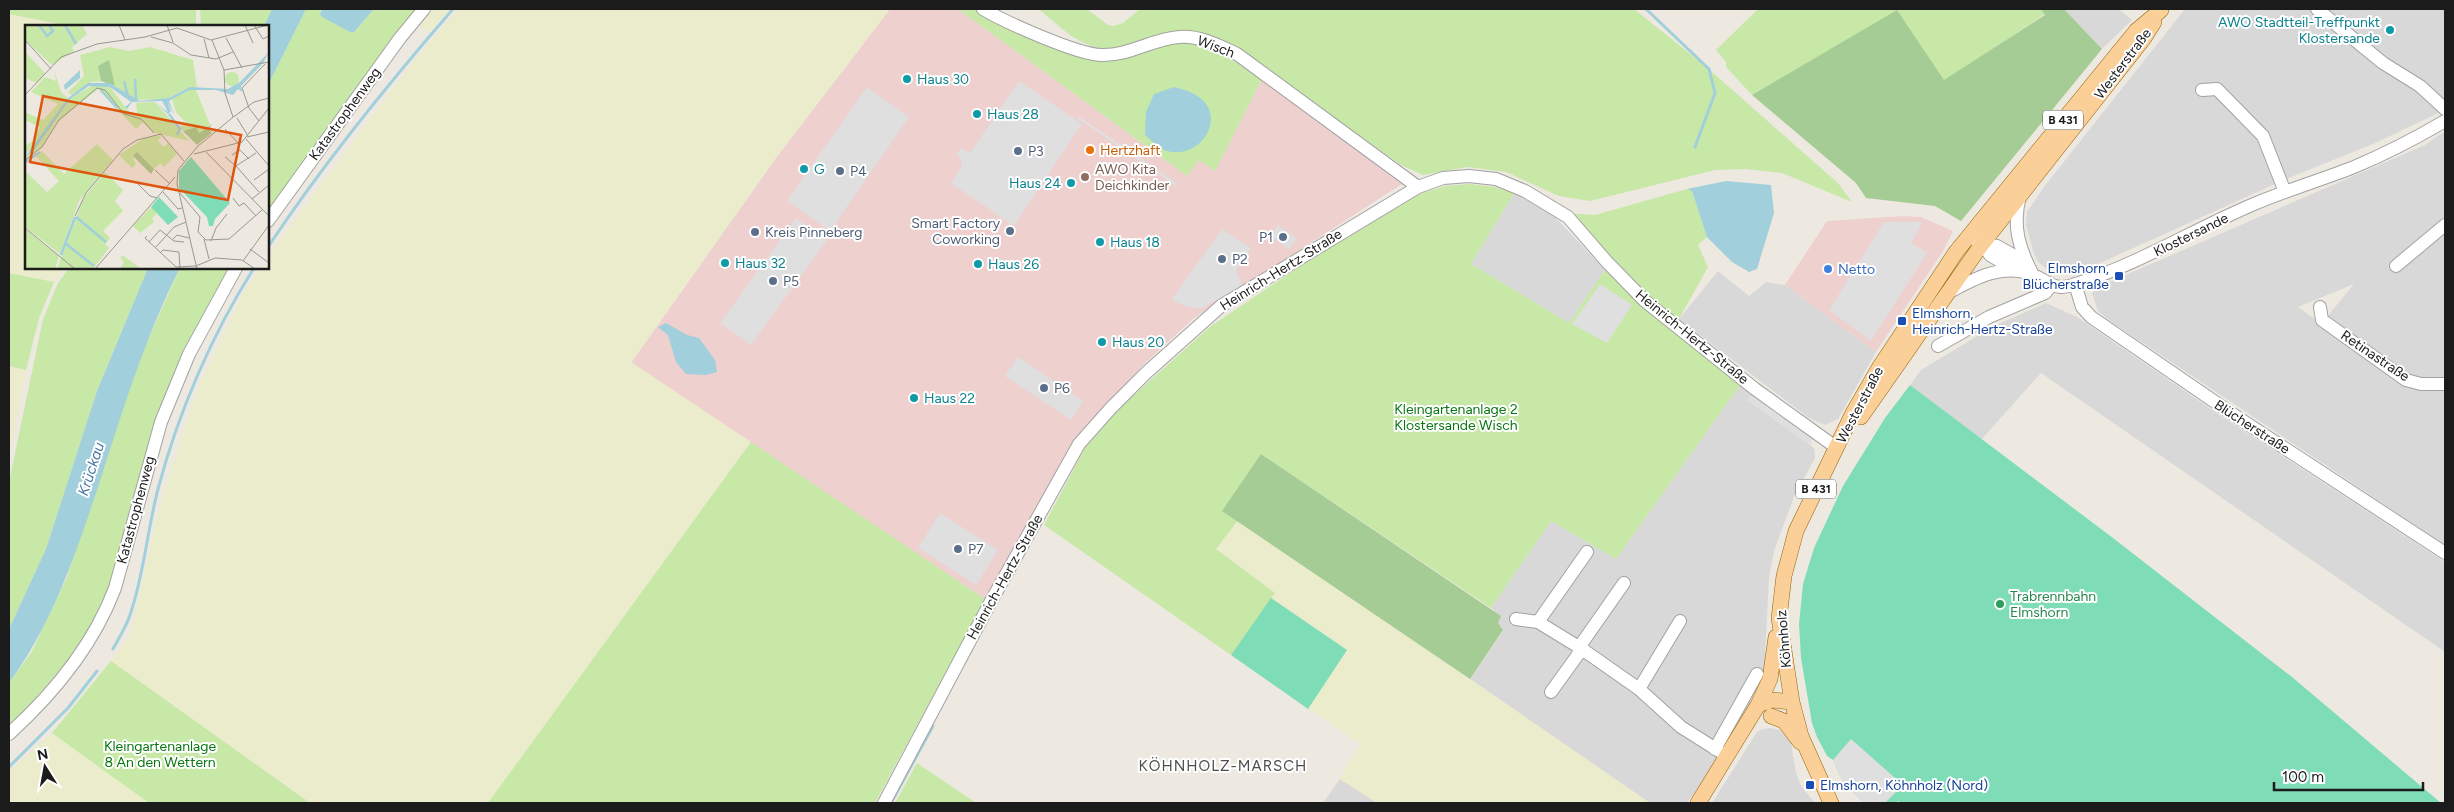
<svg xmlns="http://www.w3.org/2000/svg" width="2454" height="812" viewBox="0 0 2454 812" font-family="Figtree,sans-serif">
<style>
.residential{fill:#d9d8d8}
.commercial{fill:#eed0cf}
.farmland{fill:#eaeccb}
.grass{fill:#c7e8a6}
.forest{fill:#a6cc95}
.pitch{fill:#7eddb7}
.parking{fill:#dfdfdf}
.water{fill:#a1cfdb}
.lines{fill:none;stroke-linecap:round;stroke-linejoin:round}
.stream{stroke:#a1cfdb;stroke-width:3}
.minor-casing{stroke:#a2a2a2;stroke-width:14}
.major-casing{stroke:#926001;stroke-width:16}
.minor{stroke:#fff;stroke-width:12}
.major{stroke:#fbcf98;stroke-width:15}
.culture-dot{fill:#0f9aa8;stroke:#fff;stroke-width:2}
.food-dot{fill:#e8710a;stroke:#fff;stroke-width:2}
.service-dot{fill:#5c6f8a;stroke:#fff;stroke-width:2}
.education-dot{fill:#8d6e63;stroke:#fff;stroke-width:2}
.shop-dot{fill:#3f7fe0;stroke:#fff;stroke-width:2}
.transit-dot{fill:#1a4fb4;stroke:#fff;stroke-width:2}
.leisure-dot{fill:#2e9e5b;stroke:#fff;stroke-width:2}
.labels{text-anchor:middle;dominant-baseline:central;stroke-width:4;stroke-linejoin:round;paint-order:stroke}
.shield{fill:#fff;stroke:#5f5f5f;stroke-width:1}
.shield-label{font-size:12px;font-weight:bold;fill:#1b1b1b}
.culture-label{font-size:14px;fill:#0d838f;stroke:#fff;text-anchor:start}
.street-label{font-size:14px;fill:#1b1b1b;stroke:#fff}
.food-label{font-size:14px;fill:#c56008;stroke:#fff;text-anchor:start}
.service-label{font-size:14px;fill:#4e5e75;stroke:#fff;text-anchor:start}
.education-label{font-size:14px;fill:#785e54;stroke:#fff;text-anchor:start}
.transit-label{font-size:14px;fill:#164399;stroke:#fff;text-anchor:start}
.shop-label{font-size:14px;fill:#366cbe;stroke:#fff;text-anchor:start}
.park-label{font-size:14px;fill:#0b7713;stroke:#fff}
.leisure-label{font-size:14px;fill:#27864d;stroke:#fff;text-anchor:start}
.water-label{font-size:15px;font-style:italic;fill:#4676a2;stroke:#fff}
.neighbourhood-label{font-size:15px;letter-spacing:1px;fill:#4e4e4e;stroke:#fff}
.inset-river{fill:none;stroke:#a1cfdb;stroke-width:2.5}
.inset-road{fill:none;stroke:#999792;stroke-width:1}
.view{fill:#de560d;fill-opacity:0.15;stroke:#de560d;stroke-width:2.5}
.inset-edge{fill:none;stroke:#1b1b1b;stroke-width:2.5}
</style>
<rect width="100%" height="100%" fill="#ede9e1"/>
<path class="residential" d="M2064 9H2119L2132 20 2102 49Z
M2185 9H2445V110L2373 144 2286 179 2089 268 2059 274 2047 269 2038 262 2033 251 2026 225 2027 212 2044 187Z
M2445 131V377L2432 378 2409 376 2326 318 2354 284 2298 307 2408 386 2445 389V545L2110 321 2098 311 2092 293 2098 287 2425 145Z
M1514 193 1554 216 1605 270 1569 323 1471 264Z
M1718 271 1749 296 1766 282 1785 285 1876 352 1838 419 1825 425 1809 418 1679 319Z
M2046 303 2077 317 2230 422 2445 562V652L2041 373 1981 440 1910 385 1921 370 1994 326Z
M1740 385 1752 394 1748 400 1814 448 1815 458 1794 497 1774 551 1769 578 1764 674 1725 752 1687 803H1650L1470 679 1503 631 1498 623 1500 616 1491 608 1551 521 1616 559Z
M1771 728 1780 730 1791 743 1796 773 1801 786 1815 803H1712L1757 732 1763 729Z
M1340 779 1377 803H1323Z"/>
<path class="commercial" d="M890 9H958L1187 176 1199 160 1215 171 1262 79 1402 184 1194 318 1141 367 1075 441 985 599 631 363 776 158Z
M1903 216 1921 217 1953 231 1943 251 1876 352 1785 285 1827 221Z"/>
<path class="farmland" d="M428 9H450L429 33 417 22Z
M458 9H890L776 158 631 362 751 442 488 803H310L111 661 130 634 161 501 196 393 242 295 260 268H268V257L282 237 406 71Z
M9 14 69 26H26V268H64L54 282 9 273Z
M9 366 26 370 9 459Z
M1238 520 1470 679 1650 803H1377L1340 779 1360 744 1231 655 1275 593 1216 549Z
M52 733 149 803H9V771Z"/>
<path class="grass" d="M9 9H196V26H69L9 14Z
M200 9H272L264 26H201Z
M306 9H322L320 11 350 32 355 31 374 9H419L268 212V85Z
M958 9H980L1087 58 1181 42 1210 46 1262 79 1215 171 1199 160 1187 176Z
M1039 9H1087L1108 25 1114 26 1123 23 1140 9H1634L1704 65 1838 183 1852 202 1782 173 1746 169 1715 170 1590 201 1559 196 1506 172 1468 167 1423 175 1401 165 1237 49 1212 38 1111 50C1077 46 1064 30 1039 9Z
M1758 9H2041L2045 14 1944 81 1897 11 1752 95 1726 67V62L1716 50Z
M1469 184 1495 187 1514 193 1471 264 1569 323 1605 270 1637 302 1740 385 1616 559 1551 521 1491 608 1261 454 1223 511 1238 520 1216 549 1275 593 1231 655 1044 525 1085 448 1115 412 1211 326 1302 265 1420 194 1445 186Z
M1687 189 1692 191 1707 237 1698 245 1708 267 1679 319 1647 296 1564 213 1595 215Z
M69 268H148L97 391 46 549 9 629V482L43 319 58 283Z
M180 268H230L184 353 157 418 129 511 112 586 81 646 9 728V683L31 653 67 577 139 360Z
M9 273 54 282 39 318 26 370 9 366Z
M751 442 985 599 875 803H488Z
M111 661 310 803H149L52 733Z
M917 763 976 803H895Z"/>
<path class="forest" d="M2041 9H2064L2102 49 1961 221 1935 206 1866 198 1856 183 1752 95 1897 10 1944 80 2045 15Z
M1261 454 1501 616 1498 623 1503 630 1470 679 1222 511Z"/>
<path class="pitch" d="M1910 385 2113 538 2292 677 2441 803H1901L1898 801 1895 803H1864L1843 782 1833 760 1827 756 1817 737 1812 723 1801 658 1799 624 1803 584 1814 548 1843 486 1885 418Z
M1271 598 1347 650 1308 709 1231 655Z"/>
<path class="parking" d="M1019 81 1082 124 1014 226 951 183 962 166 960 157 956 155 961 148 970 153Z
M867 87 909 117 830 231 787 201Z
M1078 116 1177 183 1176 186 1077 118Z
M796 218 827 240 751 345 720 323Z
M1884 222H1923L1911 243 1927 253 1871 341 1829 310Z
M1278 225 1297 239 1289 249 1270 236Z
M1222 229 1251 248 1236 270 1242 286 1202 308H1191L1180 304 1172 299Z
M1600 284 1632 305 1607 343 1572 324Z
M1018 357 1083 401 1071 420 1005 376Z
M1752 394 1812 438 1811 446 1747 400Z
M940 513 998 550 976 585 918 548Z
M1851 739 1903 785 1885 803H1864L1843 782 1833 760Z"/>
<path class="water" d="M272 9H306L268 85V26H264Z
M322 9H374L354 32H350L324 18 320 15Z
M1174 87C1180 89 1187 90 1192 93 1231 111 1203 161 1167 151 1159 149 1151 140 1145 135L1146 112 1154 94Z
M1726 181 1771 185 1774 213 1757 269 1749 272 1732 262 1707 237 1692 191 1687 189Z
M148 268H180C145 337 123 410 99 484 76 553 53 623 9 683V629L46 549 97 391Z
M666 323 687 335 699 338 715 360 717 372 706 375 686 374 676 362 668 335 658 327Z"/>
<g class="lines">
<path class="stream" d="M1646 9 1709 69 1715 93 1695 147
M268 247C323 164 387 85 453 9
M113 649C119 638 126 627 130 615 144 575 147 531 158 489 178 413 212 334 254 268
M9 767 68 708 97 671
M891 803 933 726"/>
<defs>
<path id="minor" d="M983 9C1005 22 1076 54 1101 55 1129 56 1152 39 1179 37 1199 35 1220 46 1237 54L1418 187
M2317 9 2383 63 2420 86 2445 109
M2202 90 2217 89 2263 136 2285 192
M2020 196C2012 226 2019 248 2033 275
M268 221 400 38 424 9
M1975 239 1982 244 1990 255 2017 271
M1982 244 1997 246 2027 263
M2396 266 2445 225
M2075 284 2082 307 2091 317 2234 415 2445 553
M1948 293C1973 279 2004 262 2033 275 2054 284 2054 292 2079 283 2140 263 2195 229 2254 204 2287 190 2321 180 2354 167 2385 154 2416 138 2445 121
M2320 307 2322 320 2406 380 2421 384H2445
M1938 346 1989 317 2045 293 2051 286
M1516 619 1538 622 1582 649 1639 689 1681 727 1727 756
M1538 622 1587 552
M1639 689 1680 621
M1551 692 1582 649V643L1624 583
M9 734C53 694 94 644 115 588L161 422 189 354 236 268
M1715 749 1757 674
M884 803 990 603 1079 444 1111 408 1146 373 1221 306 1418 187 1443 178 1469 176 1496 179 1525 191 1568 217 1607 262 1645 301 1755 389 1837 448"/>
<path id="major" d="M1861 417 1982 244 2144 38 2154 22
M1758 705 1772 700 1792 702
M1771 716 1784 721 1800 742
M1698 803 1758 705 1770 679 1776 637
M1831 803 1801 736 1792 702 1779 618 1784 576 1796 531 1853 413 1879 368 1956 252 2136 31 2161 10"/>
</defs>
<use href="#minor" class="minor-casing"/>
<use href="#major" class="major-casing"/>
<use href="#minor" class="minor"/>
<use href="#major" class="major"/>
</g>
<g class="culture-dot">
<circle cx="2390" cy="30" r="5"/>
<circle cx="907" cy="79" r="5"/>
<circle cx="977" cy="114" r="5"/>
<circle cx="804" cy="169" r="5"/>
<circle cx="1071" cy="183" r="5"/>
<circle cx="1100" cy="242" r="5"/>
<circle cx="725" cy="263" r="5"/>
<circle cx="978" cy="264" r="5"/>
<circle cx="1102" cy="342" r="5"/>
<circle cx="914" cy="398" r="5"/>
</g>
<circle class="food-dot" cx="1090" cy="150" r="5"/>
<g class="service-dot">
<circle cx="1018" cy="151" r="5"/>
<circle cx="840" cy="171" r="5"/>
<circle cx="1010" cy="231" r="5"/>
<circle cx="755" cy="232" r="5"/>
<circle cx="1283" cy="237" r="5"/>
<circle cx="1222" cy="259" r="5"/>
<circle cx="773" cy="281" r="5"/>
<circle cx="1044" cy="388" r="5"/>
<circle cx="958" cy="549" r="5"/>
</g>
<circle class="education-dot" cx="1085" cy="177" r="5"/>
<circle class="shop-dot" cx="1828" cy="269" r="5"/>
<g class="transit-dot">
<rect x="2114" y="271" width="10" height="10" rx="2.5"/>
<rect x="1897" y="316" width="10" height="10" rx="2.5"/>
<rect x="1805" y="780" width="10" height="10" rx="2.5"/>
</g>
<circle class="leisure-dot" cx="2000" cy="604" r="5"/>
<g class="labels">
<g class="shield">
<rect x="2043" y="110.5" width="40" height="19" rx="4"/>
<rect x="1796" y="479.5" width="40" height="19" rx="4"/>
</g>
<g class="shield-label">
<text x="2063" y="120">B 431</text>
<text x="1816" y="489">B 431</text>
</g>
<g class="culture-label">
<text x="2380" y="22" text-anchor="end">AWO Stadtteil-Treffpunkt<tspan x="2380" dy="16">Klostersande</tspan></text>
<text x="917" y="79">Haus 30</text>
<text x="987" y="114">Haus 28</text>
<text x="814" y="169">G</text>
<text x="1061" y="183" text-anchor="end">Haus 24</text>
<text x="1110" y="242">Haus 18</text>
<text x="735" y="263">Haus 32</text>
<text x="988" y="264">Haus 26</text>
<text x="1112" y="342">Haus 20</text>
<text x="924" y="398">Haus 22</text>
</g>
<g class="street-label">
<text transform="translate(1216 47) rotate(21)">Wisch</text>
<text transform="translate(2123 64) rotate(-53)">Westerstraße</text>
<text transform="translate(345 114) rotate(-54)">Katastrophenweg</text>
<text transform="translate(2191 235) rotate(-26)">Klostersande</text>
<text transform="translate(1281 270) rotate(-32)">Heinrich-Hertz-Straße</text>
<text transform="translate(1692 337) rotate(39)">Heinrich-Hertz-Straße</text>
<text transform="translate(2375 356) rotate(34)">Retinastraße</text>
<text transform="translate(1860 405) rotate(-62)">Westerstraße</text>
<text transform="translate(2252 427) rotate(33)">Blücherstraße</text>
<text transform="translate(136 510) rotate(-75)">Katastrophenweg</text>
<text transform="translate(1005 577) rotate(-61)">Heinrich-Hertz-Straße</text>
<text transform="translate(1784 639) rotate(-95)">Köhnholz</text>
</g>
<g class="food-label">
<text x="1100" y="150">Hertzhaft</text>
</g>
<g class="service-label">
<text x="1028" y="151">P3</text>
<text x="850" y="171">P4</text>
<text x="1000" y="223" text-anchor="end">Smart Factory<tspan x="1000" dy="16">Coworking</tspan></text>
<text x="765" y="232">Kreis Pinneberg</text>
<text x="1273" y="237" text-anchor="end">P1</text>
<text x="1232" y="259">P2</text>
<text x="783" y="281">P5</text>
<text x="1054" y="388">P6</text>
<text x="968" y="549">P7</text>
</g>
<g class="education-label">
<text x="1095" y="169">AWO Kita<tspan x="1095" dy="16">Deichkinder</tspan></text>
</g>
<g class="transit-label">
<text x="2109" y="268" text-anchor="end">Elmshorn,<tspan x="2109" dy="16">Blücherstraße</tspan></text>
<text x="1912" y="313">Elmshorn,<tspan x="1912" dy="16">Heinrich-Hertz-Straße</tspan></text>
<text x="1820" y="785">Elmshorn, Köhnholz (Nord)</text>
</g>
<g class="shop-label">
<text x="1838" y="269">Netto</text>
</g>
<g class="park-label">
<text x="1456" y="409">Kleingartenanlage 2<tspan x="1456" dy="16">Klostersande Wisch</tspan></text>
<text x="160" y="746">Kleingartenanlage<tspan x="160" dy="16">8 An den Wettern</tspan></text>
</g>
<g class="leisure-label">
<text x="2010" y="596">Trabrennbahn<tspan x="2010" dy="16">Elmshorn</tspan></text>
</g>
<g class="water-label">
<text transform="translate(91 469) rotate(-72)">Krückau</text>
</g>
<g class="neighbourhood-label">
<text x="1223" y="766">KÖHNHOLZ-MARSCH</text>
</g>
</g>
<g transform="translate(25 25)">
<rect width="244" height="244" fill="#ede9e1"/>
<path d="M0 0H57L62 9 47 22 49 26 27 40 0 15ZM85 22 104 26 125 22 168 35 172 62 158 65 142 74 110 75 90 61 83 36 73 41 76 56 67 57 46 70 43 67 59 51 55 30ZM0 27 20 48 12 58 0 53ZM29 45 36 67 43 73 10 121 0 129V110L2 120 9 115 15 102 0 95V87L18 95 33 79 6 67 20 52 31 56ZM200 54a7 7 0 1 1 14 0a7 7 0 1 1-14 0ZM70 59 85 62 107 91 112 88 111 78 130 77 164 116 130 108 118 97 111 104 73 64 31 98 17 122 0 134 45 74ZM164 65H171L185 100 173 108 170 102 158 106 155 102 161 98 151 87 147 74ZM137 110 133 116 139 122 143 118 152 129 139 142 135 138 129 144 113 128 108 134 111 139 107 143 94 130 119 113ZM72 119 88 135 54 176 35 229 0 202V146L22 167 34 156 11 131 17 126 39 149ZM80 147 98 165 90 176 98 186 78 206 85 213 80 219 84 223 68 244H32L58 174ZM126 182 132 188 127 194 129 197 115 208 108 201ZM0 204 34 231 30 244H0ZM98 230 99 231 116 244H95L99 237 95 233Z" fill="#c7e8a6"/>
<path d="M84 35 90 61 76 56 73 41ZM187 99 184 104 187 108 172 120 158 106 171 102 174 108ZM112 127 129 144 126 149 108 131Z" fill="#a6cc95"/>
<path d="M166 132 205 178 190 194 188 201H184L182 192 154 163V146ZM134 172 153 192 143 200 126 182Z" fill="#7eddb7"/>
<path d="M244 27 238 38 216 61 217 67 213 64 208 70 191 65H164L144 76 150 91 142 76 146 86 143 89 132 79 143 87 137 76 107 77 102 84 100 82 106 77 85 62 64 61 45 74 10 124 0 132 43 73 63 58H84L115 76 144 73 165 62 203 64 215 57ZM55 45V53L40 65 39 60Z" fill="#a1cfdb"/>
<path class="inset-river" d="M14 0 22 11 28 6 24 0M40 0 51 19M110 54 111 75M99 56 103 72M76 65 92 83M144 89 155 104 152 110M0 137 15 127M51 192 81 217M40 218 69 241M36 230 50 192"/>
<path class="inset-road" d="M94 0 100 15M142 0 148 17M220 0 228 18M229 0 238 14 244 11M126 12 148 18 166 30 191 34 208 27M201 13 217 43M179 14 184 33M0 15 26 44M187 15 199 45 244 37M199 45 200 68 208 92M0 70 36 32 72 19 120 12 152 3 186 15 243 0M212 93 223 111M234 96 224 83 217 63 240 39M200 104 214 119M222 112 244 107M221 114 244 141M181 127 244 191M169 129 217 117 244 83M207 130 215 125 224 134M200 132 211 141 231 128M0 135 17 122 34 95 72 63 80 65 99 89 116 94 129 108M211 141 234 167M130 145 145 159M229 155 244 144M112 158 125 171 132 173M138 167 153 184 157 183M155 168 175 192 173 207 181 215 204 214 237 185M208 173 214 181 219 178 231 191M227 174 244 160M50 191 61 168 98 124 112 115 136 109 159 136M0 203 50 244M122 211 120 213 151 242 171 241 190 233 217 235 230 244M179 214 184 234M147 215 152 210 164 213M186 216 191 203 202 189M124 217 135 205 149 216 159 217M131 222 149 202 161 197M225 224 244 238M135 228 138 225 154 227 155 244M218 236 244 200M70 244 150 152M172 244 152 159 153 145 172 122 207 93 229 77 244 73"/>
<path class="view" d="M18 71 216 110 203 175 5 137Z"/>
<rect width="244" height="244" class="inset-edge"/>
</g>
<rect width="2454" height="812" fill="none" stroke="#1b1b1b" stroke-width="20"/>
<g transform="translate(45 767) rotate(349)" stroke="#ffffff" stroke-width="4" paint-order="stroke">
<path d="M0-4L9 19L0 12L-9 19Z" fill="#1b1b1b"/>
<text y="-8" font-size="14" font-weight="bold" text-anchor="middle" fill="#1b1b1b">N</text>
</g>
<path d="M2274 782v8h149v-8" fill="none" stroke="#1b1b1b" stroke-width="2.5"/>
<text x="2282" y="782" font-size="15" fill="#1b1b1b" stroke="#ffffff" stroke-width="4" paint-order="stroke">100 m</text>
</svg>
